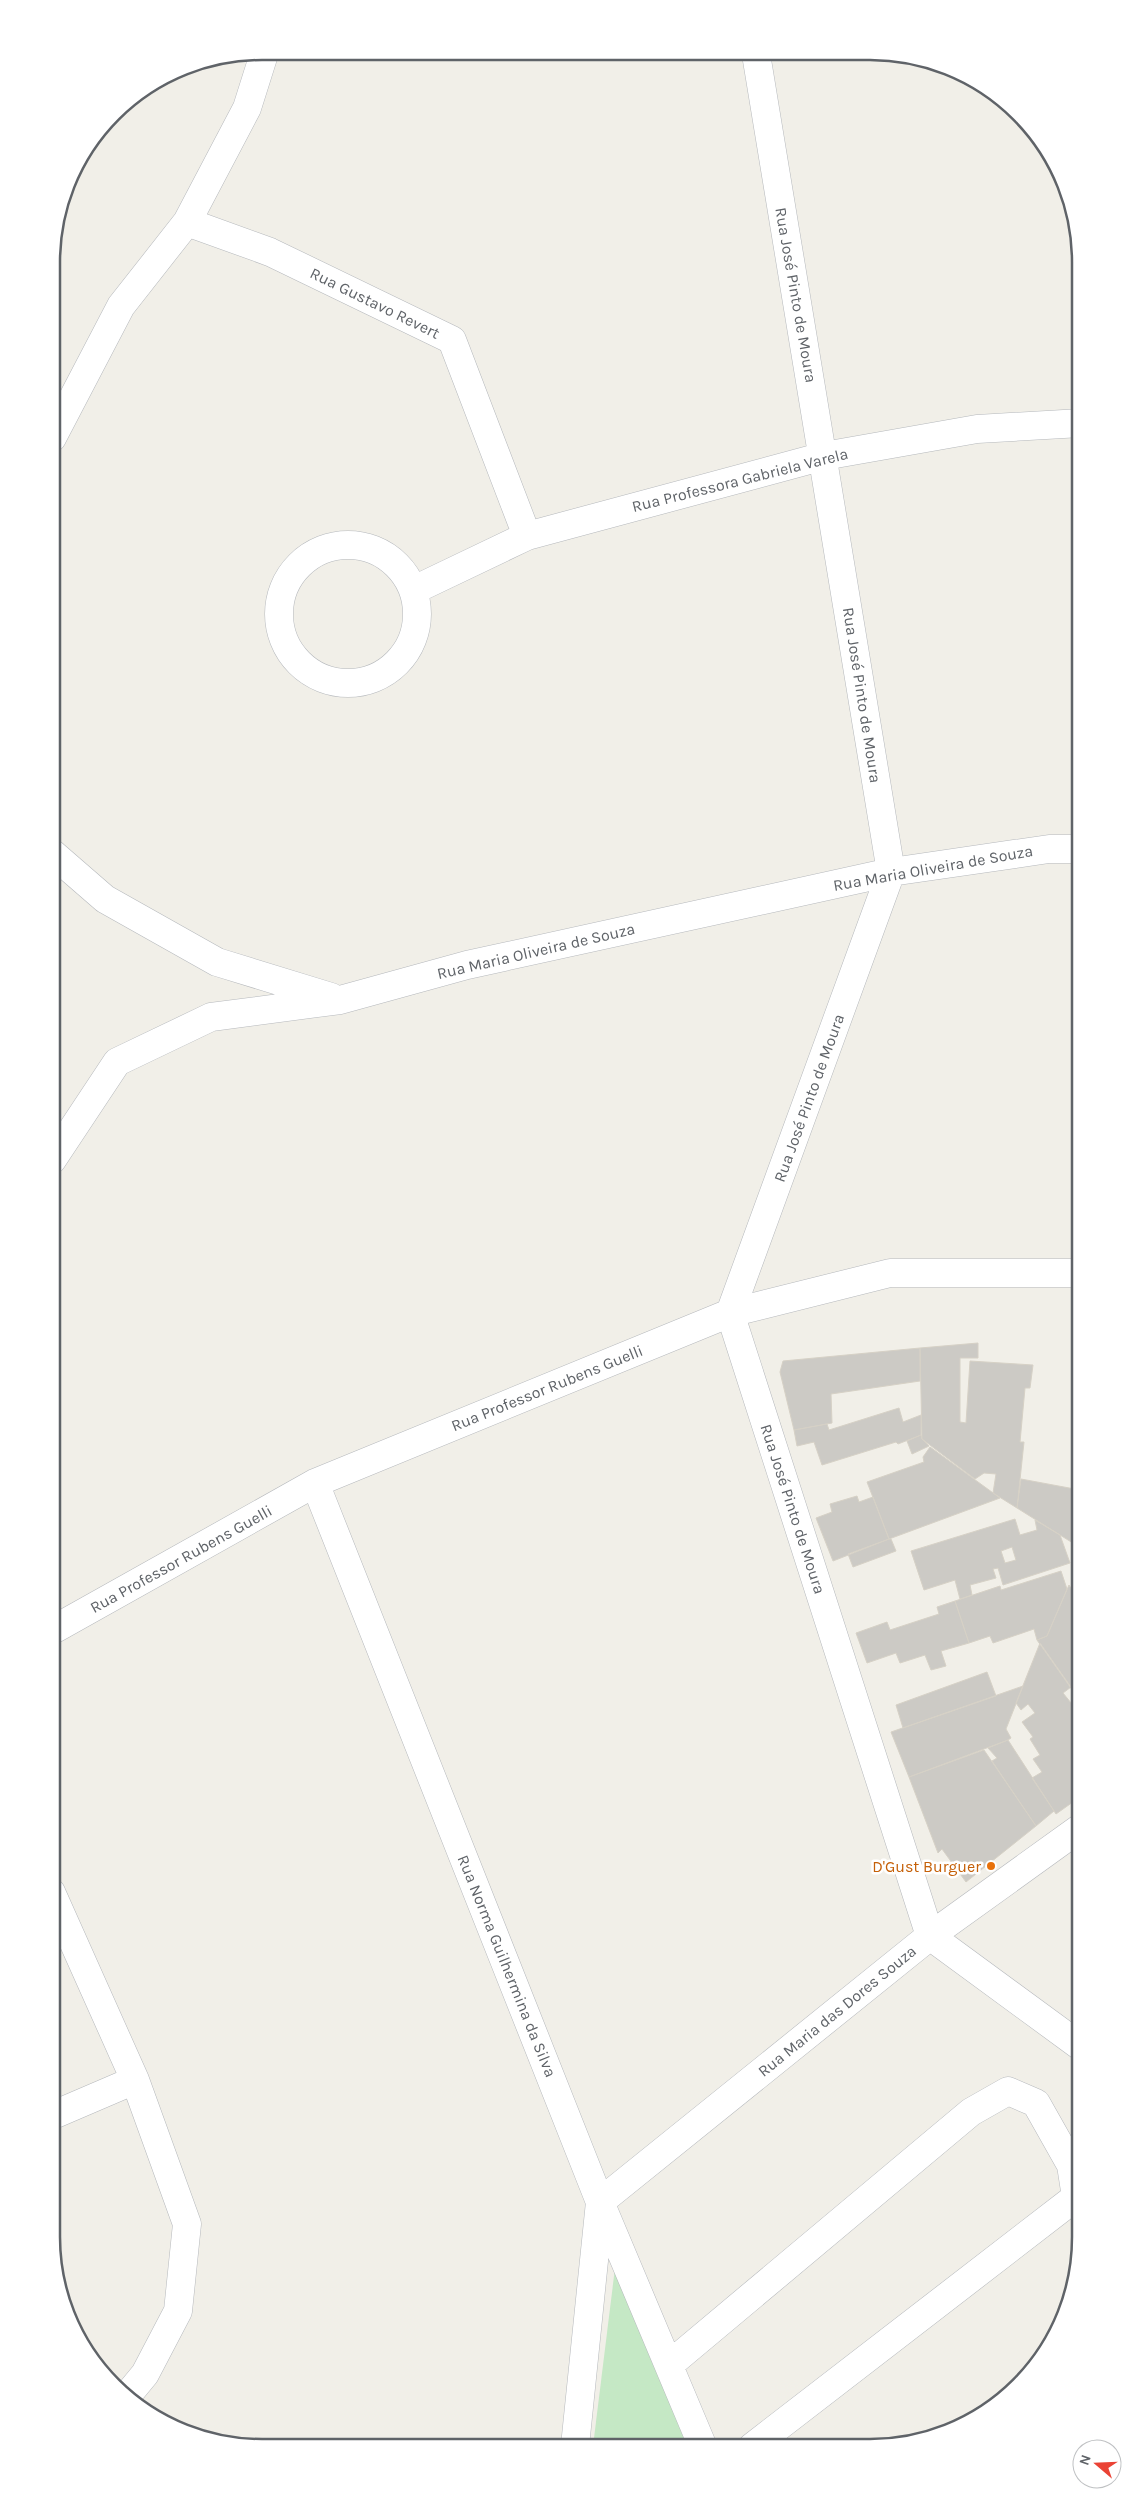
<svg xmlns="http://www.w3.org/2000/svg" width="1132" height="2499" viewBox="0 0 1132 2499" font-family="Karla,sans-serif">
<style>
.green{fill:#c5e8c5}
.building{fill:#cccac5;stroke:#d6d1c6;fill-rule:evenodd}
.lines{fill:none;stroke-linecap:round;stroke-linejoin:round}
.minor-casing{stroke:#b5b8bc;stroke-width:29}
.minor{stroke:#fff;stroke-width:28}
.food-dot{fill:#e8710a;stroke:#fff;stroke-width:2}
.labels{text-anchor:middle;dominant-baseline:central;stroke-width:5;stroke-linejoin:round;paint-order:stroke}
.street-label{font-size:16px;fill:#5f6368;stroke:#fff}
.food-label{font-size:16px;fill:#c56008;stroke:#fff;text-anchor:end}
.rim{fill:none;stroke:#5f6368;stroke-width:2.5}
</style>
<rect width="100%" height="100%" fill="#f1efe8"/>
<path class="green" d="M616 2260 689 2447 593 2446Z"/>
<path class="building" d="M978 1343V1358H960V1422L966 1423 970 1361 1033 1365 1030 1388H1025L1020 1442H1024L1017 1508 993 1493 996 1474 984 1473 975 1479 922 1439 920 1348Z
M920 1348V1381L831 1394 832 1423 794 1430 780 1372 783 1361Z
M899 1408 903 1422 921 1415V1435L898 1444 896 1442 822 1465 814 1442 797 1446 794 1430 827 1424 829 1430Z
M921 1435 922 1439 929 1446 912 1454 907 1441Z
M930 1447 1000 1498 889 1539 867 1482 924 1462 923 1457Z
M1021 1479 1080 1490V1521L1076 1545 1017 1508Z
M857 1496 859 1502 873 1497 889 1539 833 1561 816 1518 832 1512 830 1504Z
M1015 1519 1020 1535 1037 1530 1035 1520 1060 1535 1070 1563 1003 1585 998 1568 993 1569 996 1578 970 1585 972 1595 960 1599 955 1580 924 1590 911 1551ZM1012 1547 1016 1560 1005 1563 1001 1551Z
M889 1539H891L896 1551 853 1567 848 1554Z
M1061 1571 1067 1589 1047 1636 1037 1640 1034 1629 993 1643 990 1636 969 1643 955 1601 1000 1586 1001 1590Z
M1069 1585 1080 1603V1701L1037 1640 1047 1636Z
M955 1601 969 1643 941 1651 946 1666 931 1670 925 1655 900 1663 896 1653 867 1663 856 1633 887 1622 890 1630 939 1614 937 1607Z
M1040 1643 1071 1687 1063 1693 1080 1714V1797L1056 1814 1032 1778 1042 1772 1033 1759 1040 1755 1030 1739 1033 1737 1022 1722 1035 1713 1028 1704 1021 1710 1016 1703Z
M987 1672 996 1696 903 1728 896 1705Z
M1023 1686 1006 1729 1011 1738 1008 1740 909 1777 891 1732Z
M1008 1740 1054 1811 1036 1826 992 1761 997 1758 988 1748Z
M984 1750 1036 1826 966 1882 942 1849 938 1853 909 1777Z"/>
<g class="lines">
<defs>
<path id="minor" d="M756 54 891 872 730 1313 930 1936 1080 2046
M187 222 270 252 452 340 527 536
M52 438 121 306 187 222 247 108 265 51
M279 614a69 69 0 1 1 138 0a69 69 0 1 1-138 0Z
M414 590 527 536 824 456 977 429 1081 423
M52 853 105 899 217 962 331 997
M52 1160 117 1062 211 1017 340 1000 467 965 891 872 1049 849H1081
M315 1483 600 2202 703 2447
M51 1631 315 1483 730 1313 890 1273H1081
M51 1892 135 2080 187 2224 178 2311 145 2374 126 2397
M51 2116 135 2080
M669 2365 971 2112 1008 2091 1036 2103 1071 2165 1076 2197 752 2447
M575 2446 600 2202 930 1936 1080 1828"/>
</defs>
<use href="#minor" class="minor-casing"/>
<use href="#minor" class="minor"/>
</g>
<circle class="food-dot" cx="991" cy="1866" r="5"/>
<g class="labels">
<g class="street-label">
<text transform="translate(796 295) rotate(80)">Rua José Pinto de Moura</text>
<text transform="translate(375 303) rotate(26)">Rua Gustavo Revert</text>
<text transform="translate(740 480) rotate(-14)">Rua Professora Gabriela Varela</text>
<text transform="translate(862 695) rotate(81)">Rua José Pinto de Moura</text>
<text transform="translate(933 868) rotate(-10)">Rua Maria Oliveira de Souza</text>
<text transform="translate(536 951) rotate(-13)">Rua Maria Oliveira de Souza</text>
<text transform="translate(809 1098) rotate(-70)">Rua José Pinto de Moura</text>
<text transform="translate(547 1388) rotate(-22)">Rua Professor Rubens Guelli</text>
<text transform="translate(793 1509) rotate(72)">Rua José Pinto de Moura</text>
<text transform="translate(181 1559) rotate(-29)">Rua Professor Rubens Guelli</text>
<text transform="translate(507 1966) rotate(68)">Rua Norma Guilhermina da Silva</text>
<text transform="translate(837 2011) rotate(-39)">Rua Maria das Dores Souza</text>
</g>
<g class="food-label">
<text x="981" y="1866">D'Gust Burguer</text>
</g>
</g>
<path d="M0 0H1132V2499H0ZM262 60H870A202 202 0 0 1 1072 262V2237A202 202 0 0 1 870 2439H262A202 202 0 0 1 60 2237V262A202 202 0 0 1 262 60Z" fill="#fff" fill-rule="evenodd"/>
<path class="rim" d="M262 60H870A202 202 0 0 1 1072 262V2237A202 202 0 0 1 870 2439H262A202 202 0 0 1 60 2237V262A202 202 0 0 1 262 60Z"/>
<g transform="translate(1097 2464) rotate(289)"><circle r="24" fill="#ffffff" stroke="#bfc1c3"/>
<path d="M0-4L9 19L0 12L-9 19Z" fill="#ea4335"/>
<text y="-8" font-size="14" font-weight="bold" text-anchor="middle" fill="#5f6368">N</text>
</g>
</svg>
